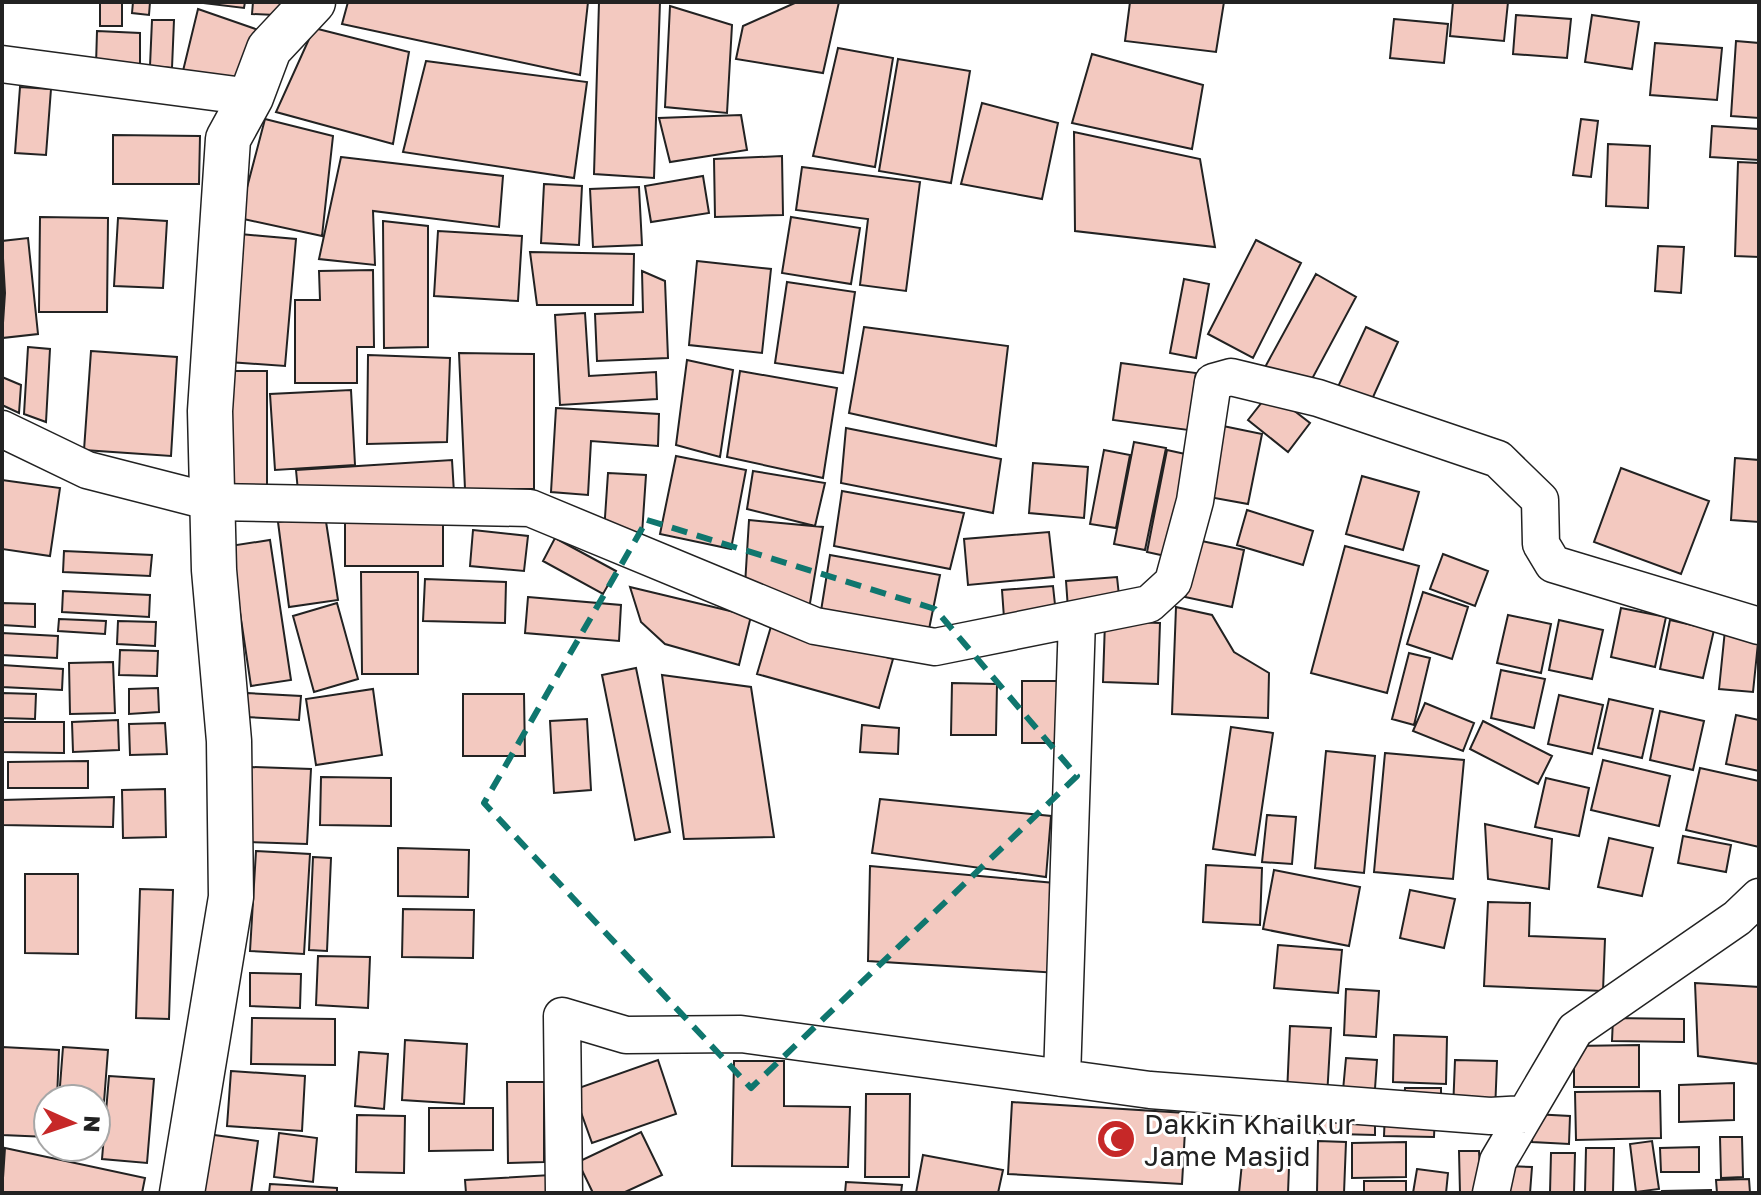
<svg xmlns="http://www.w3.org/2000/svg" width="1761" height="1195" viewBox="0 0 1761 1195" font-family="'Golos Text',sans-serif">
<style>
.building{fill:#f3c9c0;stroke:#222;stroke-width:2}
.lines{fill:none;stroke-linecap:round;stroke-linejoin:round}
.minor-casing{stroke:#222;stroke-width:39}
.tertiary-casing{stroke:#222;stroke-width:47}
.minor{stroke:#fff;stroke-width:36}
.tertiary{stroke:#fff;stroke-width:44}
.marked{fill:none;stroke:#0f766e;stroke-width:6;stroke-dasharray:16 10;stroke-linejoin:round}
.labels{text-anchor:middle;dominant-baseline:central;stroke-width:6;stroke-linejoin:round;paint-order:stroke}
.poi-label{font-size:28px;fill:#222;stroke:#fff;text-anchor:start}
</style>
<rect width="100%" height="100%" fill="#fff"/>
<path class="building" d="M100 2H122V26H100Z
M133 2H150L149 15 132 13Z
M195 2H245L244 8Z
M253 2H297V16L252 14Z
M348 2H588L580 75 342 24Z
M599 2H660L654 178 594 174Z
M797 2H839L823 73 736 59 743 26Z
M1130 2H1224L1216 52 1125 41Z
M1453 2H1508L1504 41 1450 36Z
M670 6 732 25 727 113 665 107Z
M198 9 270 34 241 90 182 75Z
M1516 15 1571 19 1567 58 1513 54Z
M1592 15 1639 22 1632 69 1585 62Z
M1394 19 1448 24 1444 63 1390 58Z
M152 20H174L172 68 150 66Z
M314 28 409 52 393 144 276 112Z
M97 31 140 33V66L96 65Z
M1736 41 1759 43V118L1731 116Z
M1655 43 1722 48 1717 100 1650 95Z
M838 48 893 58 875 167 813 156Z
M1092 54 1203 85 1192 149 1072 123Z
M898 59 970 71 951 183 879 171Z
M426 61 587 82 574 178 403 152Z
M20 87 51 89 46 155 15 153Z
M982 103 1058 123 1042 199 961 184Z
M741 115 747 150 670 162 659 118Z
M265 119 333 136 322 236 239 218Z
M1581 119 1598 121 1591 177 1573 175Z
M1712 126 1759 129V160L1710 157Z
M1074 132 1200 159 1215 247 1075 231Z
M113 135 200 136 199 184H113Z
M1608 144 1650 146 1648 208 1606 206Z
M782 156 783 215 715 217 714 159Z
M341 157 503 176 499 227 373 211 375 265 319 259Z
M1738 162 1759 163V257L1735 256Z
M802 167 920 182 906 291 860 285 868 219 796 210Z
M703 176 709 213 651 222 645 186Z
M544 184 582 186 579 245 541 243Z
M639 187 642 245 593 247 590 189Z
M40 217 108 218 107 312H39Z
M791 217 860 228 851 284 782 273Z
M118 218 167 221 163 288 114 286Z
M383 221 428 226V347L384 348Z
M438 231 522 236 518 301 434 296Z
M240 234 296 239 285 366 229 362Z
M28 238 38 334 2 338 5 293 2 241Z
M1256 240 1301 263 1253 358 1208 334Z
M1658 246 1684 247 1681 293 1655 291Z
M530 252 634 254 633 305H537Z
M697 261 771 269 762 353 689 345Z
M373 270 374 347H357V383H295V300H320L319 271Z
M642 271 665 281 668 358 597 361 595 314 643 312Z
M1316 274 1356 297 1305 392 1264 369Z
M1184 279 1209 284 1196 358 1170 353Z
M787 282 855 292 843 373 775 363Z
M585 313 589 376 656 372 657 399 560 405 555 315Z
M864 327 1008 346 996 446 849 413Z
M1366 327 1398 342 1369 406 1336 391Z
M28 347 50 349 46 422 24 414Z
M91 351 177 357 171 456 84 450Z
M459 353 534 354V489H465Z
M368 355 450 358 447 442 367 444Z
M687 360 733 370 720 457 676 445Z
M1121 363 1196 373 1188 430 1113 420Z
M224 371H267V497L222 494Z
M740 371 837 388 823 478 727 457Z
M2 377 21 385 19 413 2 405Z
M351 390 355 465 275 470 270 394Z
M1270 392 1310 423 1288 452 1248 420Z
M556 408 659 414 658 446 591 441 588 495 551 492Z
M1223 426 1262 434 1248 504 1209 497Z
M846 428 1001 459 993 513 841 483Z
M1134 442 1166 448 1145 550 1114 544Z
M1104 450 1130 455 1116 528 1090 524Z
M1167 450 1199 457 1179 559 1147 552Z
M676 456 746 470 731 549 660 534Z
M1735 458 1759 460V522L1731 520Z
M452 460 454 493 299 502 296 470Z
M1033 463 1088 467 1084 518 1029 513Z
M1621 468 1709 501 1681 574 1594 542Z
M753 471 825 483 815 526 747 509Z
M608 473 646 475 642 534 604 532Z
M1362 476 1419 492 1403 550 1346 534Z
M2 480 60 488 50 556 2 549Z
M842 491 964 513 950 569 834 546Z
M1247 510 1313 531 1303 565 1237 545Z
M325 515 338 600 289 607 278 522Z
M443 518V566H345V519Z
M749 520 823 527 809 609 745 585Z
M473 530 528 536 524 571 470 566Z
M1049 532 1054 577 968 585 964 539Z
M555 538 616 571 603 594 543 561Z
M270 540 291 680 251 686 230 546Z
M1197 540 1244 550 1232 607 1185 597Z
M1345 546 1419 566 1387 693 1311 673Z
M64 551 152 555 150 576 63 572Z
M1443 554 1488 571 1475 606 1430 589Z
M830 555 940 575 928 634 820 617Z
M361 572H418V674H362Z
M1117 577 1120 605 1068 609 1066 581Z
M425 579 506 582 505 623 423 621Z
M1053 586 1056 614 1004 618 1002 590Z
M630 587 751 616 739 665 665 644 641 622Z
M63 591 150 595 149 617 62 612Z
M1423 592 1468 607 1452 659 1407 644Z
M528 597 621 605 619 641 525 633Z
M2 603 35 604V627L2 625Z
M337 603 358 679 314 692 293 616Z
M1176 607 1212 615 1234 652 1269 673 1268 718 1172 714Z
M1621 608 1666 617 1655 667 1611 657Z
M1508 615 1551 624 1541 673 1497 663Z
M59 619 106 621 105 634 58 631Z
M1559 620 1603 630 1592 679 1549 670Z
M1670 620 1714 630 1703 678 1660 669Z
M118 621 156 622 155 646 117 644Z
M1105 621 1160 623 1158 684 1103 682Z
M772 623 893 659 879 708 757 674Z
M1725 630 1759 633 1753 692 1719 689Z
M2 633 58 636 57 658 2 655Z
M120 650 158 651 157 676 119 675Z
M1409 653 1430 658 1414 725 1392 719Z
M113 662 115 713 70 714 69 663Z
M2 665 63 669 62 690 2 687Z
M636 668 670 832 635 840 602 675Z
M1501 670 1545 679 1534 728 1491 718Z
M662 675 751 687 774 837 684 839Z
M1022 681H1064V743H1022Z
M952 683 997 684 996 735H951Z
M158 688 159 712 129 714V689Z
M373 689 382 755 316 765 306 699Z
M2 693 36 694 35 719 2 718Z
M247 693 301 696 299 720 245 717Z
M463 694H524L525 756H463Z
M1559 695 1603 705 1592 754 1548 744Z
M1609 699 1653 709 1642 758 1598 748Z
M1425 703 1474 723 1463 751 1413 731Z
M1660 711 1704 721 1693 770 1650 760Z
M1736 715 1759 720V771L1726 764Z
M587 719 591 790 554 793 550 721Z
M118 720 119 750 73 752 72 722Z
M1483 721 1552 756 1538 784 1470 749Z
M2 722H64V753L2 752Z
M165 723 167 754 130 755 129 724Z
M862 725 899 728 898 754 860 752Z
M1231 727 1273 733 1255 855 1213 849Z
M1326 751 1375 756 1364 873 1315 868Z
M1385 753 1464 760 1453 879 1374 872Z
M1603 760 1670 776 1659 826 1591 810Z
M88 761V788H8V762Z
M251 767 311 769 307 844 248 842Z
M1700 768 1759 781V847L1686 830Z
M321 777 391 778V826L320 825Z
M1546 778 1589 788 1579 836 1535 827Z
M165 789 166 837 123 838 122 790Z
M114 797 113 827 2 825V800Z
M880 799 1051 816 1046 877 872 853Z
M1267 815 1296 817 1292 864 1262 862Z
M1485 824 1552 839 1549 889 1488 879Z
M1683 836 1731 845 1726 872 1678 863Z
M1609 838 1653 848 1642 896 1598 887Z
M398 848 469 850 468 897 398 896Z
M256 851 310 854 304 954 250 951Z
M313 857 331 858 327 951 309 950Z
M1206 865 1262 868 1260 925 1203 922Z
M870 866 1055 883 1058 973 868 961Z
M1274 870 1360 887 1349 946 1263 929Z
M25 874H78V954L25 953Z
M140 889 173 890 169 1019 136 1018Z
M1410 890 1455 899 1444 948 1400 938Z
M1488 902 1530 903 1529 936 1605 939 1603 991 1484 986Z
M403 909 474 910 473 958 402 957Z
M1278 945 1342 950 1338 993 1274 988Z
M318 956 370 957 368 1008 316 1005Z
M250 973 301 974 300 1008 250 1006Z
M1695 983 1759 987V1064L1698 1056Z
M1346 989 1379 991 1376 1037 1344 1035Z
M252 1018 335 1019V1065L251 1064Z
M1613 1018 1684 1019V1042L1612 1041Z
M1290 1026 1331 1028 1327 1097 1287 1094Z
M1394 1035 1447 1037 1446 1084 1393 1082Z
M405 1040 467 1044 464 1104 402 1100Z
M1639 1045V1087H1574V1046Z
M2 1047 59 1050 57 1099H48V1137L2 1135Z
M63 1047 108 1050 102 1128 96 1127V1099H59Z
M359 1052 388 1054 384 1109 355 1106Z
M1346 1058 1377 1060 1374 1103 1342 1101Z
M658 1060 676 1114 592 1143 573 1090Z
M1455 1060 1497 1061 1495 1112 1453 1110Z
M734 1061H784V1106L850 1107 848 1167 732 1166Z
M231 1071 305 1076 302 1131 227 1126Z
M109 1076 154 1079 147 1163 102 1159Z
M507 1082H544V1162L508 1163Z
M1734 1083V1120L1679 1122V1085Z
M1405 1088H1441V1106H1404Z
M1660 1091 1661 1138 1576 1140 1575 1092Z
M866 1094H910L909 1177H865Z
M1012 1102 1186 1113 1182 1184 1008 1174Z
M429 1108H493V1150L429 1151Z
M1300 1109 1375 1112V1135L1299 1133Z
M1385 1112 1435 1113 1434 1137 1384 1136Z
M1533 1114 1570 1116 1569 1144 1532 1142Z
M357 1115 405 1116 404 1173 356 1172Z
M641 1132 662 1175 623 1193H593L578 1162Z
M279 1133 317 1138 313 1182 274 1177Z
M207 1134 258 1141 251 1193H198Z
M1720 1137H1742L1743 1177 1721 1178Z
M1318 1141 1346 1142 1344 1193H1317Z
M1652 1141 1659 1189 1636 1192 1630 1144Z
M1406 1142V1177L1352 1178V1143Z
M1699 1147V1172H1661L1660 1148Z
M5 1148 145 1178 142 1193H2Z
M1586 1148H1614L1613 1193H1585Z
M1459 1151H1479L1481 1193H1460Z
M1551 1153H1575L1574 1193H1550Z
M923 1155 1003 1170 998 1193H916Z
M1242 1163 1289 1167 1288 1193H1239Z
M1507 1166 1532 1167 1530 1193H1504Z
M1417 1169 1448 1173 1446 1193H1413Z
M551 1175 552 1193H466L465 1180Z
M1749 1179 1750 1193H1717L1716 1180Z
M1364 1181H1406V1193H1364Z
M846 1182 902 1185 901 1193H845Z
M270 1184 337 1188V1193H269Z
M1711 1190V1193H1662V1191Z"/>
<g class="lines">
<defs>
<path id="minor" d="M2 64 251 97
M2 429 87 470 212 502 530 508 815 626 935 647 1149 604 1173 582 1195 501 1213 382 1231 377 1318 398 1498 459 1540 500 1541 544 1553 564 1759 626
M1062 1078 1077 619
M564 1193 562 1016 626 1035 741 1034 1150 1090 1490 1116 1525 1114
M1491 1193 1498 1161 1575 1030 1737 918 1759 897"/>
<path id="tertiary" d="M182 1193 231 897 229 741 214 570 210 411 228 139 251 97 269 49 313 2"/>
</defs>
<use href="#minor" class="minor-casing"/>
<use href="#tertiary" class="tertiary-casing"/>
<use href="#minor" class="minor"/>
<use href="#tertiary" class="tertiary"/>
</g>
<path class="marked" d="M647 520 935 609 1077 776 751 1088 484 803Z"/>
<defs>
<symbol id="mosque-disc" viewBox="-11 -11 22 22"><circle r="9.5" fill="#c62828" stroke="#fff"/><path d="M3.5-4.9A6 6 0 1 0 3.5 4.9A5 5 0 1 1 3.5-4.9Z" fill="#fff"/></symbol>
</defs>
<g fill-rule="evenodd">
<use href="#mosque-disc" x="1094" y="1117" width="44" height="44"/>
</g>
<g class="labels">
<g class="poi-label">
<text x="1144" y="1123">Dakkin Khailkur<tspan x="1144" dy="32">Jame Masjid</tspan></text>
</g>
</g>
<rect width="1761" height="1195" fill="none" stroke="#222222" stroke-width="8"/>
<g transform="translate(72 1123) rotate(93)"><circle r="38" fill="#ffffff" stroke="#a7a7a7" stroke-width="2"/>
<path d="M0-6L14 30L0 20L-14 30Z" fill="#c62828"/>
<text y="-12" font-size="22" font-weight="bold" text-anchor="middle" fill="#222222">N</text>
</g>
</svg>
